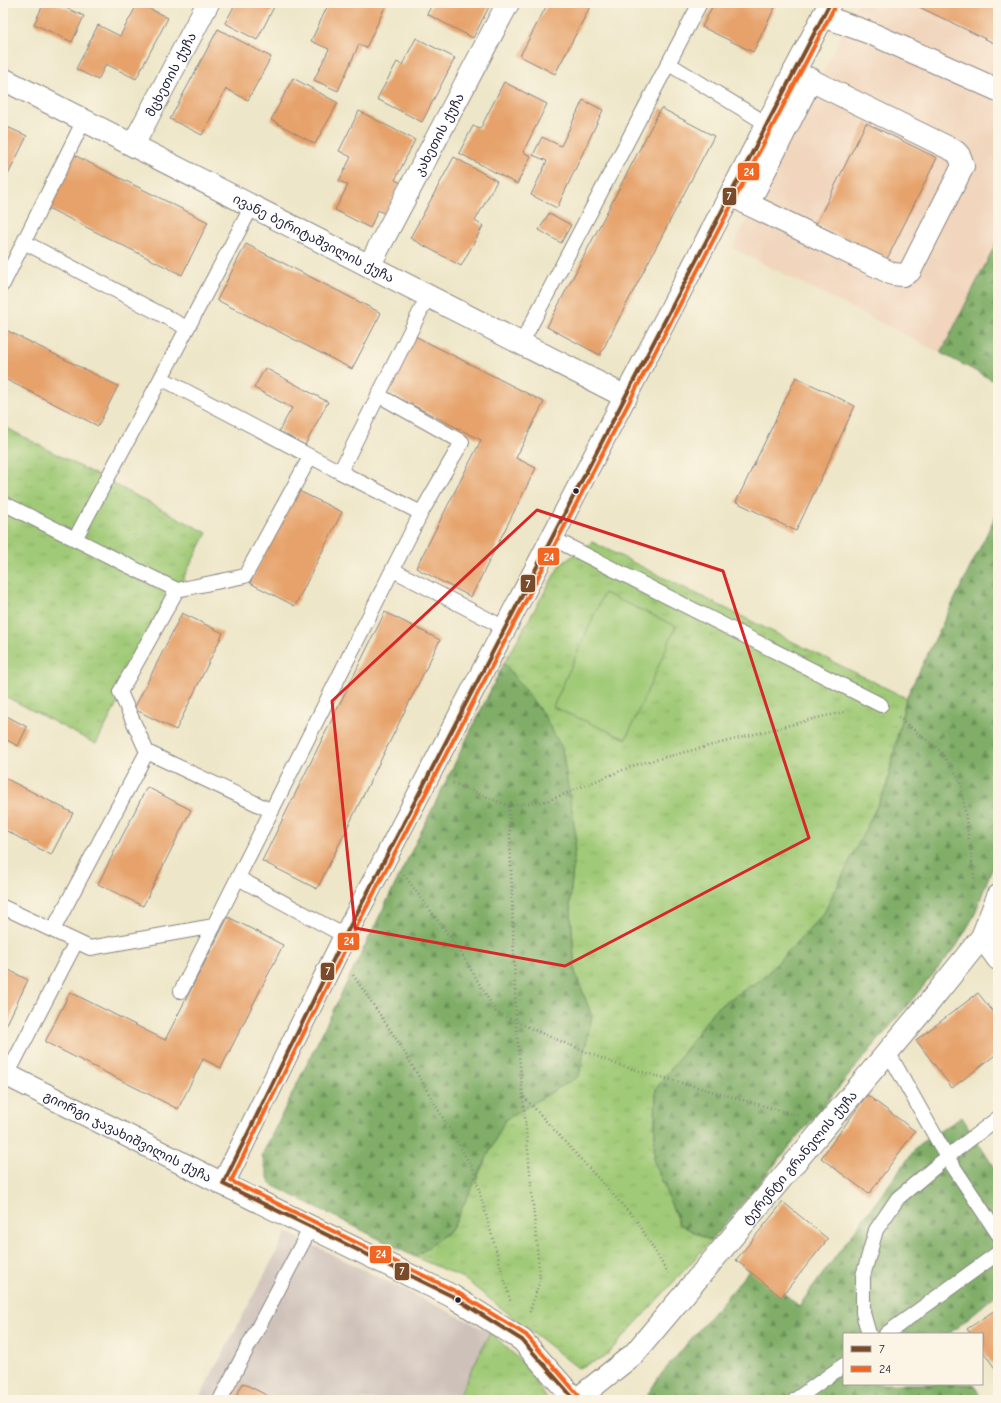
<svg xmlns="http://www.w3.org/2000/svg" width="1001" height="1403" viewBox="0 0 1001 1403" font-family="'Comic Neue','Noto Sans Georgian',sans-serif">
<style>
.built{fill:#f1d5bd}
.industrial{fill:#cec1ba}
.grass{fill:url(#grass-tufts);stroke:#617659}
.forest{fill:url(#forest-firs);stroke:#516852}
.pitch{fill:#a0ca77;stroke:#617659}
.building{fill:#e6a26a}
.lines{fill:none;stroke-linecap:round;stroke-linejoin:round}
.service-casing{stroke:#888482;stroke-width:16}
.minor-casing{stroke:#888482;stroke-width:24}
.tertiary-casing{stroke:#888482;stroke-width:24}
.path{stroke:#888482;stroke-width:2.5;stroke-dasharray:1 3;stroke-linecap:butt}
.service{stroke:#fff;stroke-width:14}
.minor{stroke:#fff;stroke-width:22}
.tertiary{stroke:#fff;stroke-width:22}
.bus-1-casing{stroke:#fcf5e5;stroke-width:7}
.bus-2-casing{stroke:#fcf5e5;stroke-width:7}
.bus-1{stroke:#7a4b2a;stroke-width:4}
.bus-2{stroke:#f26522;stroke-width:4}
.marked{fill:none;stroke:#d62828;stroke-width:3;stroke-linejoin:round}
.bus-dot{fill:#22223b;stroke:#fcf5e5;stroke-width:1.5}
.labels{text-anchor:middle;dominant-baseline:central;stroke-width:3;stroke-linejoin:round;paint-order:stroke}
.street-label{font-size:13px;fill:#22223b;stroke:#fcf5e5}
.line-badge{stroke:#fcf5e5;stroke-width:1.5}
.badge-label{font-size:11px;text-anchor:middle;font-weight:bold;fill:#fff}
</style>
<defs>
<pattern id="grass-tufts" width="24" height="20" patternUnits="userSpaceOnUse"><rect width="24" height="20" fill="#a0ca77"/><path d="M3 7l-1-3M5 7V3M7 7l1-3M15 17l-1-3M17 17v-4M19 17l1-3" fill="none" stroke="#8aad68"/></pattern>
<pattern id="forest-firs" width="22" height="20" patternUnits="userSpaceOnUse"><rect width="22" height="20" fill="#80ae68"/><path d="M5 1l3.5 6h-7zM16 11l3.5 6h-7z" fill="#688d57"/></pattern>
</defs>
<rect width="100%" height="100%" fill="#fcf5e5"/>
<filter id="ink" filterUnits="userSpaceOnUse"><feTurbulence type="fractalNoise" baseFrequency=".025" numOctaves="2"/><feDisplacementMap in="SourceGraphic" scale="8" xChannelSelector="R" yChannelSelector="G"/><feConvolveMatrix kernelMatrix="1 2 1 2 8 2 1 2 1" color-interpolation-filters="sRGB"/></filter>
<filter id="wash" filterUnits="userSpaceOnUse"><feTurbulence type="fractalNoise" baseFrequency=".012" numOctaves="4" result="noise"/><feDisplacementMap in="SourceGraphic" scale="16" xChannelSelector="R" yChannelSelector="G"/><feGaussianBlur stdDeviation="0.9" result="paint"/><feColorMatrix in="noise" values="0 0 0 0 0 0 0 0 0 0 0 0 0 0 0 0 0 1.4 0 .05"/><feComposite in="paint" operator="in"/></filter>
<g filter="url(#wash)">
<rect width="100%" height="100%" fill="#ede6c8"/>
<path class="built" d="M858 3H998V239L941 353 732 248Z"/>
<path class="industrial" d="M287 1232 490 1332 457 1400H198Z"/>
<path class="grass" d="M3 426 207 533 96 744 3 695Z
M592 542 906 698 886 788 824 913 764 977 715 1009 656 1089 654 1161 679 1224 711 1241 604 1358 578 1368 463 1278 415 1257 452 1229 504 1120 579 1076 592 1016 575 972 570 900 576 836 543 714 504 663 560 565Z
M490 1332 523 1363 548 1400H457Z"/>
<path class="forest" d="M998 239V383L941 353Z
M998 511V852L974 916 956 947 711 1241 679 1224 654 1161 656 1089 715 1009 764 977 824 913 886 788 906 698Z
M504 663 543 714 562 748 576 836 570 900 575 972 592 1016 579 1076 505 1120 452 1229 415 1257 270 1184 262 1155Z
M962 1117 998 1174V1293L949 1334H844V1384H974L982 1400H726L724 1397 720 1400H646L647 1396 658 1378 752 1267 799 1306 919 1144Z"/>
<path class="pitch" d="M604 593 676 626 626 739 553 707Z"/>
<g id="blocks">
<path class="building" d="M44 3H55L84 16 72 42 34 24Z
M138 3 168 18 136 79 106 64 98 80 76 69 98 25 120 36Z
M236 3H276L257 40 225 23Z
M329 3H387L366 48 359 44 338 91 314 80 329 49 311 41Z
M433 3H491L473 38 427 14Z
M548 3H592L555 74 520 56Z
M714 3H777L753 52 702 27Z
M911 3H998V45Z
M218 29 271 57 248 100 226 89 202 135 170 119Z
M416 38 455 58 422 122 377 99 397 62 402 65Z
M293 78 338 103 315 144 271 120Z
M504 82 547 104 523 152 531 156 517 184 459 153 473 126 480 129Z
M583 100 603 110 557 208 531 195 547 161 533 155 542 137 561 146Z
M661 108 714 136 600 355 547 327Z
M359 111 415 140 395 180 401 183 385 214 378 210 370 228 335 210 348 185 339 181 351 157 339 151Z
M866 123 937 158 887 259 816 224Z
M3 125 27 136 3 185Z
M72 154 208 222 182 275 46 207Z
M454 157 497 181 475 221 483 226 461 266 410 238Z
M549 213 571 225 561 243 539 230Z
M246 244 381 313 352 369 217 300Z
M6 330 118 386 98 426 3 378V337Z
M413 335 544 402 516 458 536 468 471 597 416 568 481 440 385 391Z
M265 368 328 402 305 445 279 431 292 408 254 388Z
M796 377 855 406 796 531 736 502Z
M297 490 342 512 295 606 250 583Z
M385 612 440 640 317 889 262 861Z
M182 613 223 633 176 730 134 709Z
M3 714 27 727 18 746 3 738Z
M3 777 73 813 51 855 3 829Z
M147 787 191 810 143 906 98 884Z
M228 917 283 945 221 1068 203 1059 178 1109 45 1042 70 992 165 1040Z
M3 967 28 980 6 1026 3 1025Z
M978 993 998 1018V1053L952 1088 916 1040Z
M867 1095 915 1131 869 1194 821 1158Z
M783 1202 828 1239 781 1297 736 1260Z
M998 1308V1370L997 1371 982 1350V1334H971L967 1329Z
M243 1383 270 1397 269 1400H234Z"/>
</g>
</g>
<g filter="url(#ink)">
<use href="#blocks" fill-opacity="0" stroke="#888482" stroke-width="1"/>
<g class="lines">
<defs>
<path id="service" d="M669 64 767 124
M252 206 161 378 340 472
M24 242 187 328
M3 284 84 120
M521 344 700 3
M378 395 462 442 421 513
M3 503 177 590 245 576 310 457
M552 538 881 705
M75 539 161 378
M393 570 505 628
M147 752 272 811
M238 878 345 936
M3 907 90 948 214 926
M53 930 147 752 120 692 177 590
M181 991 421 513 340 472 428 296
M7 1075 76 942
M998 1118 947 1157 998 1234
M869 1334 863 1313V1276L876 1230 898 1198 947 1157 888 1052
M886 1334 998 1253
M220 1400 311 1227
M795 1400 844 1365"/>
<g id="minor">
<path d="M823 16 870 33 998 90"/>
<path id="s1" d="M3 79 626 397"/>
<path id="s2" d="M133 145 208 3"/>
<path d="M731 194 748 204 893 274 903 275 910 271 963 166C961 159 960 154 953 150L794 72"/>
<path d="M748 204 811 79"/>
<path id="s3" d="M369 266 508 3"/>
<path d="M982 937 998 959"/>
<path id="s4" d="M576 1400 634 1354 923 1010 982 937 998 896"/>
</g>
<g id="tertiary">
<path id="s5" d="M3 1073 223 1184 452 1296 522 1340 575 1400"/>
<path d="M223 1184 345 936 830 3"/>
</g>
</defs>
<use href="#service" class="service-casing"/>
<use href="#minor" class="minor-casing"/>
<use href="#tertiary" class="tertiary-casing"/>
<path class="path" d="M898 717 940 751 961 782 975 884
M453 783 509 806 547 801 635 765 825 716 846 712
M509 806 516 1022 540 1280 529 1314
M404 875 458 948 496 1012 541 1033 618 1065 800 1116
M353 975 399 1043 473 1169 511 1303
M524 1097 637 1221 668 1273"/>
<use href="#service" class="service"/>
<use href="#minor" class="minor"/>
<use href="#tertiary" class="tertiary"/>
<defs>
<path id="bus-1" d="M575 1400 522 1340 452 1296 223 1184 345 936 830 3"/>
<path id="bus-2" d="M579 1396 526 1335 455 1291 231 1181 350 939 835 6"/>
</defs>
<use href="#bus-1" class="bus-1-casing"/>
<use href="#bus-2" class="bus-2-casing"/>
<use href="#bus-1" class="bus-1"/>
<use href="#bus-2" class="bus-2"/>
</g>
</g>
<path class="marked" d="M537 510 723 571 809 838 565 966 355 928 332 701Z"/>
<g class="bus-dot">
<circle cx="576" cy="491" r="3.5"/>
<circle cx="458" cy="1300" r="3.5"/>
</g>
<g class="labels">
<g class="street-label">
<text stroke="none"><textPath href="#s2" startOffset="80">მცხეთის ქუჩა</textPath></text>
<text stroke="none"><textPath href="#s3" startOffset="149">კახეთის ქუჩა</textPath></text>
<text stroke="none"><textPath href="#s1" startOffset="349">ივანე ბერიტაშვილის ქუჩა</textPath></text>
<text stroke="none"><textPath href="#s5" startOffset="140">გიორგი ჯავახიშვილის ქუჩა</textPath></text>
<text stroke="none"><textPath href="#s4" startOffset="331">ტერენტი გრანელის ქუჩა</textPath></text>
</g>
</g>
<g class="line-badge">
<rect x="737" y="162" width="23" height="19" rx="4" fill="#f26522"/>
<rect x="722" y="187" width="15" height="19" rx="4" fill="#7a4b2a"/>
<rect x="537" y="547" width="23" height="19" rx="4" fill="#f26522"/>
<rect x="520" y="574" width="16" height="19" rx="4" fill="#7a4b2a"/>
<rect x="337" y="932" width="23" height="19" rx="4" fill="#f26522"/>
<rect x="320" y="962" width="15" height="19" rx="4" fill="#7a4b2a"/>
<rect x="369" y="1245" width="23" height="19" rx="4" fill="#f26522"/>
<rect x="394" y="1262" width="16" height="19" rx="4" fill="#7a4b2a"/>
</g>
<g class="badge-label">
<text x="749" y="176">24</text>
<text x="729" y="200">7</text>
<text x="549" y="561">24</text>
<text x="528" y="588">7</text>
<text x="349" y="945">24</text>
<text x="328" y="975">7</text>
<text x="381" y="1258">24</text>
<text x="402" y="1275">7</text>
</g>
<rect width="1001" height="1403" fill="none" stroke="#fcf5e5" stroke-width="16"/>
<rect x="843" y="1333" width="140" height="52" fill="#fcf5e5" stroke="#a5a1a1"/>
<rect x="851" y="1346" width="20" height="6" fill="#7a4b2a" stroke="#a5a1a1"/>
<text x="879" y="1353" font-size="12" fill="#22223b">7</text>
<rect x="851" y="1366" width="20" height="6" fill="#f26522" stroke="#a5a1a1"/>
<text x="879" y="1373" font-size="12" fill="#22223b">24</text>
</svg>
